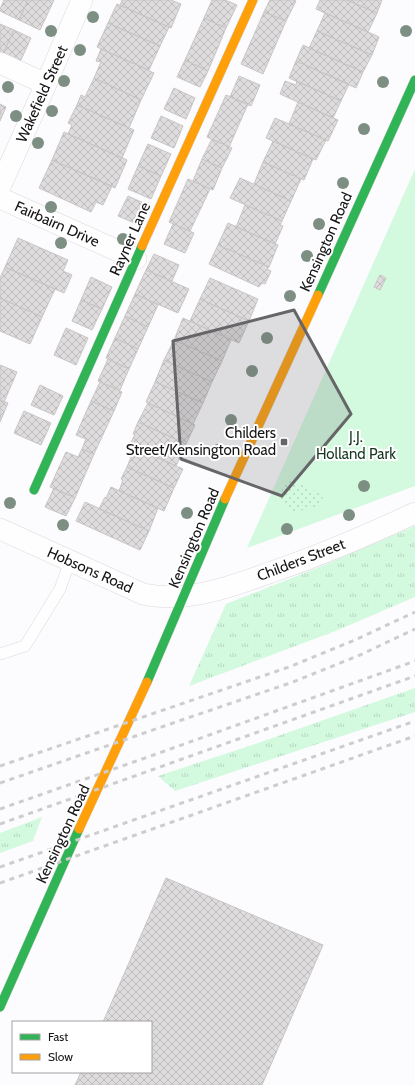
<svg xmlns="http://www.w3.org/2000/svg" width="415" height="1085" viewBox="0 0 415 1085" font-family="Cabin,sans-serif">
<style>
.grass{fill:url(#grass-tufts)}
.park{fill:#d3fadf}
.garden{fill:url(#garden-dots)}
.building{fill:url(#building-cross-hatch);stroke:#c8c5c5}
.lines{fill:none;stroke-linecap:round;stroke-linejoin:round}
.lane-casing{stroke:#dad8db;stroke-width:12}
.street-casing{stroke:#dad8db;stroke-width:22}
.fast-casing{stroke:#dad8db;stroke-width:10}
.slow-casing{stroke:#dad8db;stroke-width:10}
.lane{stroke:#fffeff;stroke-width:11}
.street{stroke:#fffeff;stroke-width:21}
.fast{stroke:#30b455;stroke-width:9}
.slow{stroke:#ff9f0a;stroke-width:9}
.rail{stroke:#cdcdce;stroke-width:3;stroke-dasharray:5 5;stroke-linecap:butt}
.tree{fill:#7d8f83}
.marked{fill:#666568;fill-opacity:0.2;stroke:#666568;stroke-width:3;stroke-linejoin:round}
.poi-dot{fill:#666568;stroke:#fff;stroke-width:1.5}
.labels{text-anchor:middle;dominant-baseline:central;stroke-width:4;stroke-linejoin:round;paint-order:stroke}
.street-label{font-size:15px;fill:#161417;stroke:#fff}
.poi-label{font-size:15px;fill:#161417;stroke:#fff;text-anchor:end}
.park-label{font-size:15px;fill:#153620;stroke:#fff}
</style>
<defs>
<pattern id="grass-tufts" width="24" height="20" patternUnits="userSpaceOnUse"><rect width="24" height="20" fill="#d3fadf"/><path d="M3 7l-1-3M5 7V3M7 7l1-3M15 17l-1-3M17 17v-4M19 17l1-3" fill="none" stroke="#b4d5bf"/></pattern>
<pattern id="garden-dots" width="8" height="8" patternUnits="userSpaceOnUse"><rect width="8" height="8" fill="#d3fadf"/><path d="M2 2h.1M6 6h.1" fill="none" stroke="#b4d5bf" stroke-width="1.8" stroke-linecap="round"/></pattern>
<pattern id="building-cross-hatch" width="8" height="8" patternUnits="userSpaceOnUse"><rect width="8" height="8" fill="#dfdcdd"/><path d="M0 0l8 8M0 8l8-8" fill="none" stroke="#bfbcbd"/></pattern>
</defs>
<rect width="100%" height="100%" fill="#fcfbfd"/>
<path class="grass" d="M415 526V597L338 630 189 686 226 604 327 564Z
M415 688V712L175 791 158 776 258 743Z
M42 817 33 841 0 853V833Z"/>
<path class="park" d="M415 169V486L247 548Z"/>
<path class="garden" d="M292 481C303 485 313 491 325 495L317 507 303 510 294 512 286 509 278 500 285 482Z"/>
<path class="building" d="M4 0H28L19 20 0 11V9Z
M28 0H54L40 30 19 20Z
M121 0H171L181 4 171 28 120 5 122 1Z
M212 0H225L237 5 226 28 204 18Z
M270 0H293L296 1 286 21 264 12Z
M320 0H347L377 13 368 32 316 9Z
M347 0H382L377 13Z
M117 4 169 27 160 46 108 23Z
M264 12 286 21 263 74 241 64Z
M325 13 379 37 372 55 317 31Z
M204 18 226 28 208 71 185 60Z
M108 23 160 46 149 70 97 47Z
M0 24 14 30 3 54 0 53Z
M14 30 31 38 20 62 3 54Z
M317 31 372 55 363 72 309 48Z
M303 45 363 72 356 88 296 61Z
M101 49 154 73 141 100 94 78 101 62 96 61Z
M185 60 208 71 200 87 177 77Z
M296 61 349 84 341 101 289 78Z
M239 76 260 85 251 106 230 97Z
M94 78 141 100 129 128 77 105 81 95 85 97Z
M285 81 296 85 297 81 341 101 333 118 280 94Z
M174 88 195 98 186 119 164 109Z
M226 95 248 104 229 147 207 137Z
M298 102 338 120 328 141 289 124Z
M0 104 6 107 0 121Z
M77 105 134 130 122 158 68 134 72 125 68 123Z
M161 116 183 126 174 148 151 138Z
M275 118 326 140 316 160 266 138Z
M64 132 127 160 115 188 52 160Z
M212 139 232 148 222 168 202 159Z
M273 141 313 159 304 180 263 162Z
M148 144 171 154 161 176 138 166Z
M202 159 222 168 213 190 193 181Z
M52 160 112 186 103 205 96 202 91 212 39 188Z
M263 162 301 179 291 201 254 184Z
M138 166 161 176 151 199 128 189Z
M240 178 291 201 282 221 230 198Z
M188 179 210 189 190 231 169 222Z
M128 196 148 205 139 225 118 216Z
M245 205 282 221 280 225 283 226 275 244 236 227Z
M228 223 278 245 269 267 218 245Z
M173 224 194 233 185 253 164 244Z
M18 238 68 260 63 271 72 275 64 293 5 267Z
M218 245 269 267 267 269 271 271 265 284 262 283 259 287 209 264Z
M154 254 179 265 172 281 146 270Z
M5 267 55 289 42 317 0 298V278Z
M146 270 189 289 178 313 135 294Z
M380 275 386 278 380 290 374 287Z
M91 277 112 287 102 309 81 300Z
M210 278 258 299 249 321 200 299Z
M135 294 158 305 148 327 125 316Z
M0 298 42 317 30 344 0 331Z
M200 299 249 321 239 343 190 321Z
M81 300 102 309 92 330 72 321Z
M125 316 148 327 138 349 115 338Z
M183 318 231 340 222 361 174 340Z
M66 328 88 338 76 365 54 355Z
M115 338 138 349 129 369 106 358Z
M174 340 222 361 212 382 164 360Z
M108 359 129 369 120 390 98 381Z
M164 360 212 382 203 403 155 382Z
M0 365 17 372 4 402 0 400Z
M100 382 122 392 114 411 91 401Z
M155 382 203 403 193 424 146 402Z
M40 385 63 396 54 415 31 405Z
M0 400 8 403 0 422Z
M91 401 114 411 94 454 82 449 86 439 76 435Z
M148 403 195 425 186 444 138 422Z
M24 411 51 423 41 445 14 433Z
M138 422 186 444 176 466 130 445 135 434H133Z
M82 449 94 454 75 498 50 487 66 452 78 457Z
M137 449 183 469 174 488 127 467 131 457 133 458Z
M127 467 174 488 164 511 119 491 123 480 121 479Z
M111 487 158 508 149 531 99 509 105 497 106 498Z
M54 488 75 498 66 516 45 507Z
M85 502 149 531 140 550 76 521Z
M166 878 323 945 262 1085H75L81 1072H151V1022H103Z"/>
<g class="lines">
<defs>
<path id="lane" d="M0 654 25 646 60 589 70 561"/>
<path id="street" d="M0 63 46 84
M0 187 46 84 82 0
M0 198 136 259
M0 529 143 594C187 604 236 585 277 570 324 554 370 534 415 513"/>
<path id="fast" d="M318 295 415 80
M34 490 142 246
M147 682 225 499
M0 1007 79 829"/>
<path id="slow" d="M142 246 253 0
M225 499 318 295
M79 829 147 682"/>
</defs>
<use href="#lane" class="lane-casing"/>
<use href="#street" class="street-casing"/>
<use href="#fast" class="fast-casing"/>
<use href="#slow" class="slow-casing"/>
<use href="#lane" class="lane"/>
<use href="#street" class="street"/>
<use href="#fast" class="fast"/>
<use href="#slow" class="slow"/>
<path class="rail" d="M0 766 289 667 355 640 415 612
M0 783 173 723 293 682 360 655 415 629
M0 809 162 752 415 661
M0 824 415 676
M0 867 415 721
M0 883 415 736"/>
</g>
<g class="tree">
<circle cx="93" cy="17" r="6"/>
<circle cx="51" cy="31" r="6"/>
<circle cx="406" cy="31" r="6"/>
<circle cx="80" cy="50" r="6"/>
<circle cx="64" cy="81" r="6"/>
<circle cx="383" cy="82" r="6"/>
<circle cx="8" cy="87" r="6"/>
<circle cx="52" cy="111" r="6"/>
<circle cx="16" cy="116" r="6"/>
<circle cx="364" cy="129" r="6"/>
<circle cx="38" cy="143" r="6"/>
<circle cx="343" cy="183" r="6"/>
<circle cx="51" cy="207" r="6"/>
<circle cx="319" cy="224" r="6"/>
<circle cx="123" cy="239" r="6"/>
<circle cx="61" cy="243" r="6"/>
<circle cx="307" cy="256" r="6"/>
<circle cx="290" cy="296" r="6"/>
<circle cx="267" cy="338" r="6"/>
<circle cx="252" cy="371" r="6"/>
<circle cx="231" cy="420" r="6"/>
<circle cx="218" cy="450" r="6"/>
<circle cx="364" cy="486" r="6"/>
<circle cx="10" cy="503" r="6"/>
<circle cx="187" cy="513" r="6"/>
<circle cx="349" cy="515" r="6"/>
<circle cx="63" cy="525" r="6"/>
<circle cx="287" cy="529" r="6"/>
</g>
<path class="marked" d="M294 310 351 414 282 496 181 459 173 341Z"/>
<rect class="poi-dot" x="280" y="438" width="8" height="8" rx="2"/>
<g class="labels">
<g class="street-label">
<text transform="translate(42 94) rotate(-66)">Wakefield Street</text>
<text transform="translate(57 224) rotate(24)">Fairbairn Drive</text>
<text transform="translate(130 239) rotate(-66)">Rayner Lane</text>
<text transform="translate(326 242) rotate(-66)">Kensington Road</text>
<text transform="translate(194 538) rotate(-67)">Kensington Road</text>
<text transform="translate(301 560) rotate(-21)">Childers Street</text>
<text transform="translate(90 570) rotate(24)">Hobsons Road</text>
<text transform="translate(63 834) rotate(-65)">Kensington Road</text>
</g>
<g class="poi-label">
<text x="276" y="433">Childers<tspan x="276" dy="17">Street/Kensington Road</tspan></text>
</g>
<g class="park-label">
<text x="356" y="437">J.J.<tspan x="356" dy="17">Holland Park</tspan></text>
</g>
</g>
<rect x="12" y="1021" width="140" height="52" fill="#ffffff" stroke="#a2a1a2"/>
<rect x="20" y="1034" width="20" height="6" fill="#30b455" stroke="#a2a1a2"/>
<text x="48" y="1041" font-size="12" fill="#161417">Fast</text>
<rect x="20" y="1054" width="20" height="6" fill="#ff9f0a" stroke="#a2a1a2"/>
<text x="48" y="1061" font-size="12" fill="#161417">Slow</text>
</svg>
